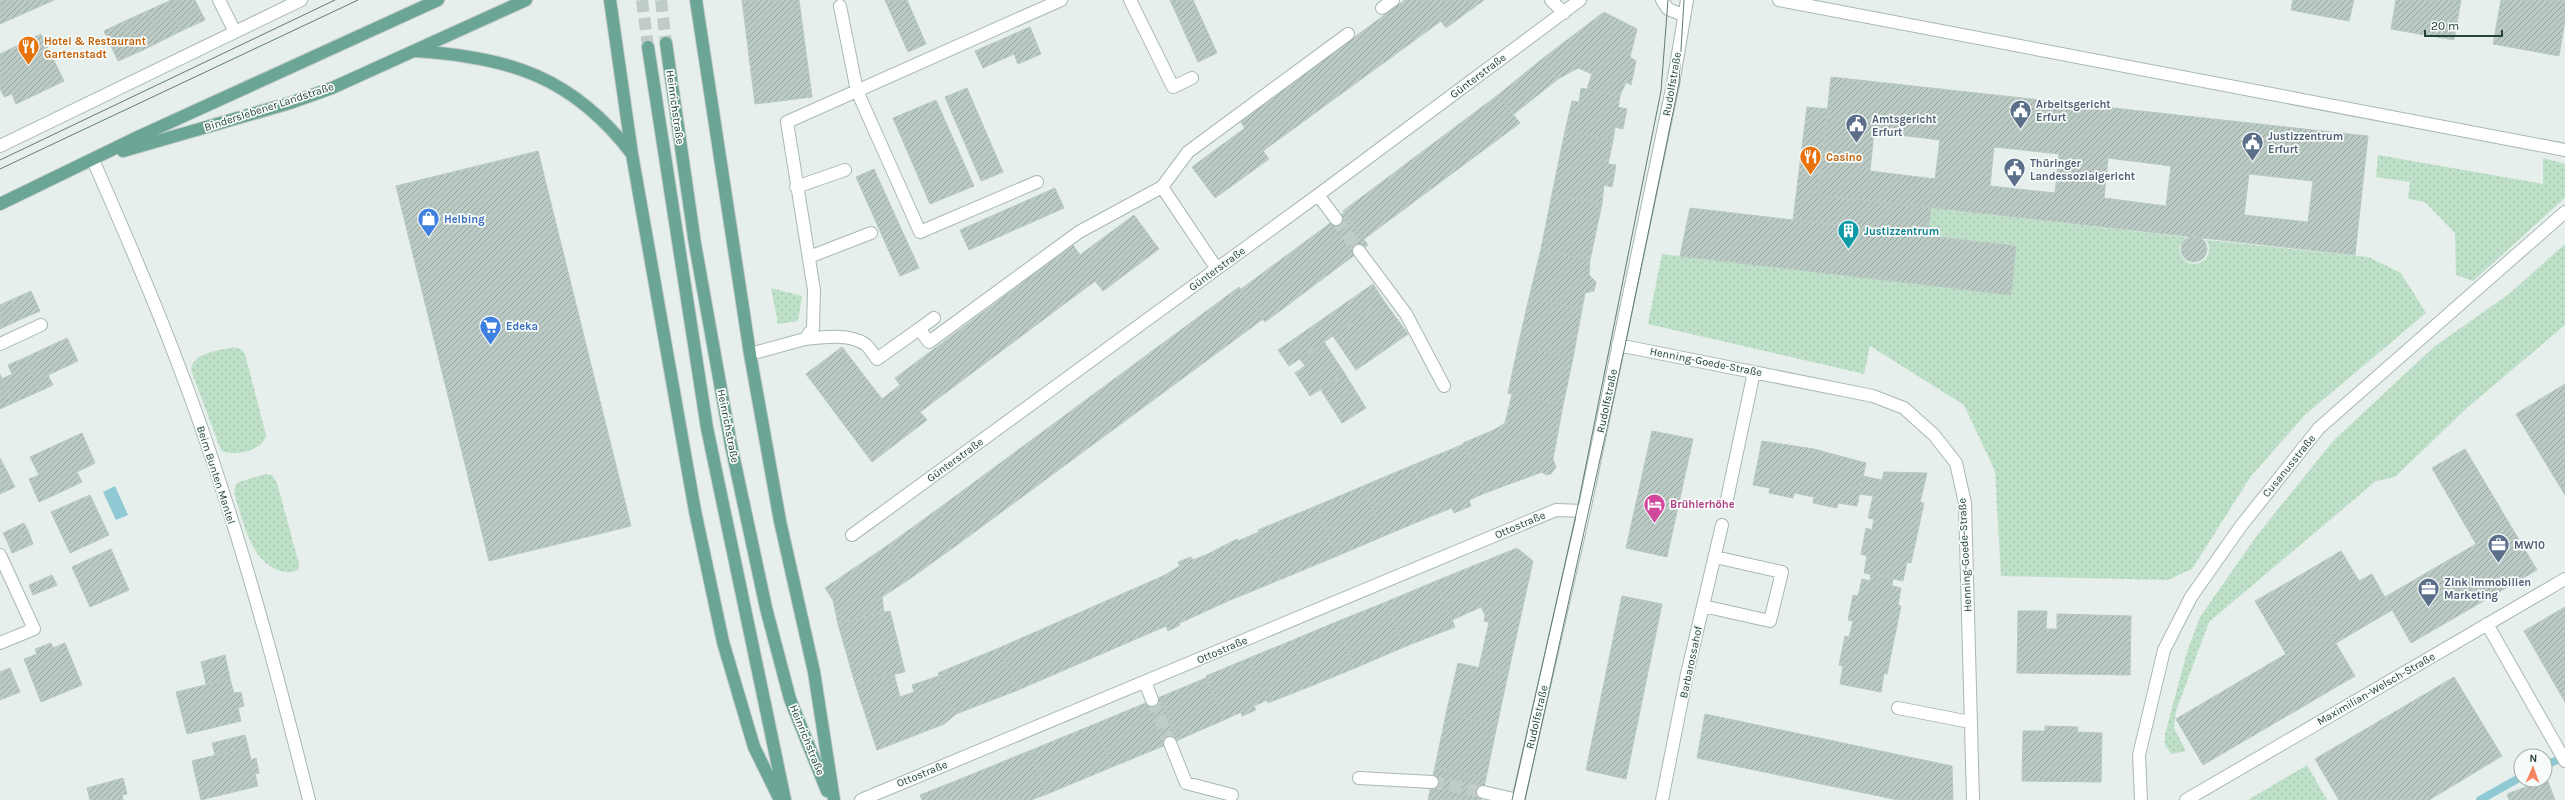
<svg xmlns="http://www.w3.org/2000/svg" width="2565" height="800" viewBox="0 0 2565 800" font-family="Karla,sans-serif">
<style>
.grass{fill:url(#grass-dots)}
.water{fill:#8ec9d4}
.lines{fill:none;stroke-linecap:round;stroke-linejoin:round}
.stream{stroke:#8ec9d4;stroke-width:8}
.building{fill:url(#building-hatch);stroke:#b8c9c2;fill-rule:evenodd}
.minor-tunnel{stroke:#bfccc8;stroke-width:12;stroke-dasharray:12 6;stroke-linecap:butt}
.major-tunnel{stroke:#bfccc8;stroke-width:12;stroke-dasharray:12 6;stroke-linecap:butt}
.minor-casing{stroke:#a8b8b2;stroke-width:14}
.major-casing{stroke:#c2cac8;stroke-width:14}
.minor{stroke:#fff;stroke-width:12}
.major{stroke:#6aa596;stroke-width:12}
.tram{stroke:#5f7d75;stroke-width:1}
.labels{text-anchor:middle;dominant-baseline:central;stroke-width:3.5;stroke-linejoin:round;paint-order:stroke}
.food-label{font-size:11px;font-weight:bold;fill:#c56008;stroke:#f7fbf9;text-anchor:start}
.street-label{font-size:11px;fill:#24423a;stroke:#f7fbf9}
.service-label{font-size:11px;font-weight:bold;fill:#4e5e75;stroke:#f7fbf9;text-anchor:start}
.shop-label{font-size:11px;font-weight:bold;fill:#366cbe;stroke:#f7fbf9;text-anchor:start}
.culture-label{font-size:11px;font-weight:bold;fill:#0d838f;stroke:#f7fbf9;text-anchor:start}
.hotel-label{font-size:11px;font-weight:bold;fill:#b23c85;stroke:#f7fbf9;text-anchor:start}
</style>
<defs>
<pattern id="grass-dots" width="8" height="8" patternUnits="userSpaceOnUse"><rect width="8" height="8" fill="#bfe0c8"/><path d="M2 2h.1M6 6h.1" fill="none" stroke="#a4c1ad" stroke-width="1.8" stroke-linecap="round"/></pattern>
<pattern id="building-hatch" width="6" height="6" patternUnits="userSpaceOnUse"><rect width="6" height="6" fill="#bbcac4"/><path d="M-1 1l2-2M0 6l6-6M5 7l2-2" fill="none" stroke="#98a6a0"/></pattern>
</defs>
<rect width="100%" height="100%" fill="#e6efeb"/>
<path class="grass" d="M2378 155 2543 184V158L2565 164V198L2473 281 2456 275 2455 233 2425 202 2408 199 2410 182 2376 177Z
M1931 208 2186 237 2179 248C2184 278 2220 260 2206 240L2368 257 2401 273 2426 313 2305 415 2251 476 2192 569 2168 580 2001 576 1995 471 1964 405 1870 346 1864 374 1648 324 1662 254 2011 295 2016 246 1927 235Z
M2565 244V325L2468 407 2395 477 2376 481 2209 622 2176 711 2174 728 2186 751 2171 754 2165 745V734L2187 652 2200 617 2258 534 2334 440 2435 346 2509 294Z
M771 288 802 296 798 321 778 324Z
M233 347 241 349 245 354 266 435C264 450 235 457 222 451L219 445 191 370C193 352 219 351 233 347Z
M265 474 272 475 277 483 299 564V568C296 572 291 573 285 572 250 565 244 522 234 493L236 484 239 482Z
M2307 765 2327 800H2248Z"/>
<path class="water" d="M115 486 128 515 116 520 103 492Z"/>
<g class="lines">
<path class="stream" d="M2545 765 2565 757
M2480 800 2521 777"/>
</g>
<path class="building" d="M0 0H54L0 24Z
M171 0H195L205 20 181 31 167 2Z
M742 0H799L812 97 755 104Z
M885 0H907L926 44 908 52Z
M1170 0H1193L1217 53 1198 62Z
M1405 0H1484L1446 28 1441 21 1263 151 1269 159 1215 198 1192 167 1245 128 1240 121Z
M2293 0H2354L2349 21 2291 10Z
M2396 0H2461L2454 40 2391 29Z
M2501 0H2565V21L2559 56 2493 44Z
M167 2 181 31 161 41 147 11Z
M147 11 161 41 141 51 127 20Z
M1604 12 1637 29 1630 57 1636 61 1631 85 1626 82 1620 96 1587 89 1592 74 1578 68 1558 79 1542 59Z
M127 20 141 51 118 61 104 31Z
M1030 27 1041 54 1018 64 1014 54 983 68 975 51Z
M41 34 64 81 16 104 12 94 4 97 0 88V54Z
M1542 59 1558 79 1514 114 1498 95Z
M1831 77 2368 136 2355 255 1818 195ZM1874 132 1940 140 1935 179 1870 171ZM1994 147 2059 154 2055 193 1990 186ZM2108 158 2171 166 2166 206 2104 198ZM2249 174 2313 181 2308 222 2244 215Z
M967 88 1003 172 981 181 945 97Z
M1581 88 1620 96 1618 107 1627 109 1623 129 1615 127 1613 140 1565 131 1572 101 1579 102Z
M1498 95 1520 123 1364 239 1343 211Z
M936 100 974 186 930 204 893 118Z
M1807 107 1828 109 1818 195 1931 208 1927 235 1793 220Z
M1565 131 1613 140 1608 164 1616 165 1612 187 1604 185 1602 204 1552 194Z
M538 151 631 526 489 561 396 186Z
M874 169 919 268 900 276 856 177Z
M1055 188 1064 208 969 250 960 230Z
M1552 194 1602 204 1590 260 1541 249Z
M1690 208 2016 246 2011 295 1680 256Z
M1344 213 1368 245 1265 322 1241 289Z
M1134 215 1159 249 1103 291 1095 281 920 412 927 420 872 462 806 374 842 347 882 399 900 385 895 378 1073 245 1080 255Z
M2181 249a13 13 0 1 1 26 0a13 13 0 1 1-26 0Z
M1541 249 1590 260 1589 275 1596 282 1594 291 1585 293 1582 309 1529 298Z
M1373 284 1384 301 1289 366 1278 350Z
M1239 287 1263 319 961 542 938 509Z
M31 291 40 311 19 320 11 300Z
M1529 298 1582 309 1573 358 1518 346Z
M11 300 19 320 0 329V305Z
M1384 301 1408 334 1356 370 1333 336Z
M67 338 78 361 48 375 53 385 40 391 24 358Z
M1324 342 1345 374 1310 396 1295 373 1305 366 1300 359Z
M1518 346 1573 358 1563 405 1508 393Z
M24 358 40 391 13 403 2 379 12 374 8 365Z
M0 374 13 403 0 409Z
M1345 374 1366 408 1342 423 1321 390Z
M2565 384V495L2516 414Z
M1512 394 1563 405 1553 459 1556 467 1551 474 1546 475 1542 472 1485 493 1463 443 1494 430 1505 423Z
M1652 431 1693 439 1667 557 1626 548Z
M82 433 95 463 77 472 82 482 39 502 29 479 39 475 30 457Z
M1762 441 1814 449 1866 463 1857 506 1838 503 1837 508 1813 503 1814 497 1794 493 1793 498 1769 493 1770 488 1753 485Z
M1464 444 1485 493 1469 500 1471 506 1454 513 1452 508 1434 515 1413 465Z
M2465 449 2537 570 2411 643 2385 597 2476 544 2432 468Z
M0 458 15 487 0 494Z
M1413 465 1434 515 1384 536 1363 486Z
M1884 472 1927 473 1920 502 1924 503 1911 563 1907 562 1903 581 1864 573 1867 556 1861 554 1866 528 1872 530 1874 519 1868 518 1873 496 1859 494 1863 476 1882 480Z
M1363 486 1384 536 1337 556 1316 506Z
M90 495 109 535 70 553 51 512Z
M1316 506 1337 556 1279 580 1258 530Z
M938 509 961 542 911 578 888 545Z
M24 523 29 533 8 543 3 533Z
M1259 532 1279 580 1228 601 1208 554 1237 539 1238 541Z
M29 533 33 544 12 553 8 543Z
M888 545 911 578 882 597 884 612 838 624 833 600 825 588Z
M1517 548 1533 561 1508 674 1479 667 1489 622 1484 621 1485 615 1481 607 1452 620 1436 581Z
M111 549 129 590 90 607 72 567Z
M2341 551 2359 581 2372 574 2392 610 2336 643 2297 577Z
M1208 554 1228 601 1182 622 1163 576 1180 566 1178 562 1191 557 1193 560Z
M1871 574 1893 579 1892 586 1901 588 1898 605 1901 606 1887 674 1884 673 1881 692 1840 684 1843 666 1839 665 1845 636 1849 637 1853 621 1848 620 1853 595 1858 596 1862 579 1870 581Z
M52 575 57 585 33 595 29 585Z
M1163 576 1182 622 1179 623 1180 625 1168 631 1166 626 1018 690 999 648Z
M2297 577 2355 676 2203 765 2176 719 2286 654 2255 601Z
M1436 581 1455 627 1404 647 1386 602Z
M1622 596 1662 604 1626 779 1586 770Z
M1386 602 1404 647 1355 668 1336 622Z
M2565 607V702L2524 631Z
M890 611 905 672 855 683 838 624Z
M2018 611H2047L2046 629H2057V614L2131 616 2130 675 2017 673Z
M1336 622 1355 668 1311 686 1293 640Z
M1293 640 1311 686 1268 703 1249 658Z
M51 643 53 648 65 643 82 685 41 702 24 659 37 654 35 649Z
M999 648 1018 690 956 714 938 673Z
M225 655 230 679 206 684 201 662Z
M1249 658 1267 700 1254 706 1256 710 1242 716 1241 712 1224 720 1206 676Z
M1458 663 1508 674 1497 725 1446 714Z
M10 668 20 692 0 700V672Z
M894 674 900 697 914 692 912 685 939 676 956 714 944 724 877 750 855 683Z
M2454 677 2502 756 2429 800H2339L2315 759Z
M1206 678 1224 720 1178 740 1160 697Z
M230 679 234 693 241 692 244 706 238 708 241 721 187 734 176 692Z
M1160 697 1178 740 1112 767 1095 724Z
M1446 714 1497 725 1486 778 1435 767Z
M1705 714 1952 766 1953 800H1898L1697 758Z
M1095 724 1112 767 1047 794 1029 751Z
M2045 726 2078 727 2077 732 2102 733 2101 782 2022 781 2023 731H2045Z
M245 735 248 747 215 755 212 743Z
M248 747 251 760 256 758 259 773 255 774 258 786 201 800 192 761Z
M1029 751 1047 794 1031 800H973L963 778Z
M1435 767 1486 778 1481 800H1428Z
M123 778 127 794 122 795 123 800H90L87 788Z
M963 778 973 800H922L920 795Z
M2547 779 2555 800H2509L2507 794Z"/>
<g class="lines">
<path class="minor-tunnel" d="M1336 219 1359 251
M1152 700 1170 743
M1432 782 1483 792"/>
<path class="major-tunnel" d="M642 0 648 47
M661 0 666 43"/>
<defs>
<path id="minor" d="M219 0 235 32
M1130 0 1173 87 1192 78
M1551 0 1564 13
M1662 0 1668 9 1683 15
M1779 0 2565 150
M840 6 857 91 920 232 1037 182
M1382 8 1393 0
M0 146 301 0
M93 160C120 222 148 285 172 348 229 494 271 648 309 800
M796 187 845 170
M1318 195 1336 219
M1359 251 1406 314 1444 386
M809 257 871 233
M1217 269 1162 187 1188 152 1348 34
M919 329 934 318
M805 339C823 337 848 333 865 344 869 347 873 354 877 359L919 329 929 342 1079 232 1162 187
M0 344 41 325
M1618 345 1873 396 1904 408 1934 435 1956 463 1965 503 1973 800
M750 354 805 339 813 328 814 290 787 122 1061 0
M1727 499 1754 372
M852 535 1318 195 1580 0
M0 555 34 629 0 643
M1703 606 1770 621 1782 572 1715 557
M2487 624 2565 761
M1145 682 1152 700
M1898 708 1970 722
M1170 743 1186 783 1232 795
M1359 778 1432 782
M1483 792 1518 800
M861 800 1556 510 1584 511
M1518 800 1584 511 1673 84 1687 0
M1662 800 1687 674 1722 525
M2141 800 2139 755 2164 650 2191 597 2241 526 2319 428 2565 212
M2186 800 2565 579"/>
<path id="major" d="M610 0 632 154 695 511 723 642 754 747 780 800
M696 0 750 354 780 521 814 672 834 800
M666 43 695 244 731 445 766 608 790 699 827 791
M648 47 707 428 785 800
M415 51C510 57 573 77 632 154
M123 151 290 103 332 88 526 0
M0 204 140 136 438 0"/>
</defs>
<use href="#minor" class="minor-casing"/>
<use href="#major" class="major-casing"/>
<use href="#minor" class="minor"/>
<use href="#major" class="major"/>
<path class="tram" d="M0 160 335 0
M0 169 358 0
M1512 800 1577 510 1661 91 1668 0
M1525 800 1625 346 1679 83 1684 0"/>
</g>
<defs>
<symbol id="restaurant-pin" viewBox="-11 -11 22 30"><path d="M0 17L-7.5 6A9.5 9.5 0 1 1 7.5 6Z" fill="#e8710a" stroke="#f7fbf9"/><path d="M-5-6h1v4h1v-4h1v4h1v-4h1v5L-1.5 .5V6h-2V.5L-5-1ZM5-6V6H3V1.5H1.5Q1.5-4 5-6Z" fill="#fff"/></symbol>
<symbol id="civic-pin" viewBox="-11 -11 22 30"><path d="M0 17L-7.5 6A9.5 9.5 0 1 1 7.5 6Z" fill="#5c6f8a" stroke="#f7fbf9"/><path d="M-.6-6.5H3V-4.5H.6V-3L4-1V1h2V6H-6V1h2V-1L-.6-3ZM-1.2 2.5V6h2.4V2.5Z" fill="#fff"/></symbol>
<symbol id="shop-pin" viewBox="-11 -11 22 30"><path d="M0 17L-7.5 6A9.5 9.5 0 1 1 7.5 6Z" fill="#3f7fe0" stroke="#f7fbf9"/><path d="M-5-2.5h2.3a2.7 3.5 0 0 1 5.4 0H5L5.5 6h-11ZM-1.5-2.5h3a1.5 2.3 0 0 0-3 0Z" fill="#fff"/></symbol>
<symbol id="building-pin" viewBox="-11 -11 22 30"><path d="M0 17L-7.5 6A9.5 9.5 0 1 1 7.5 6Z" fill="#0f9aa8" stroke="#f7fbf9"/><path d="M-4-6H4V6H1V3H-1V6H-4ZM-2.5-4.3h1.7v1.8h-1.7ZM.8-4.3h1.7v1.8H.8ZM-2.5-1h1.7V.8h-1.7ZM.8-1h1.7V.8H.8Z" fill="#fff"/></symbol>
<symbol id="supermarket-pin" viewBox="-11 -11 22 30"><path d="M0 17L-7.5 6A9.5 9.5 0 1 1 7.5 6Z" fill="#3f7fe0" stroke="#f7fbf9"/><path d="M-6-5.5h2.5l.6 2H6L4.5 2H-2.5L-4.4-4H-6ZM-1.5 3.2a1.3 1.3 0 1 0 .1 0ZM3 3.2a1.3 1.3 0 1 0 .1 0Z" fill="#fff"/></symbol>
<symbol id="hotel-pin" viewBox="-11 -11 22 30"><path d="M0 17L-7.5 6A9.5 9.5 0 1 1 7.5 6Z" fill="#d1479c" stroke="#f7fbf9"/><path d="M-6-4.5h1.5V1H6V5H4.5V3h-9V5H-6ZM-4 0a1.8 1.8 0 1 1 3.6 0ZM.5 0V-2.5h3Q6-2.5 6 0Z" fill="#fff"/></symbol>
<symbol id="office-pin" viewBox="-11 -11 22 30"><path d="M0 17L-7.5 6A9.5 9.5 0 1 1 7.5 6Z" fill="#5c6f8a" stroke="#f7fbf9"/><path d="M-6-3h4V-5.5h4V-3h4V5H-6ZM-1-4.5V-3h2v-1.5ZM-6 0V1H6V0Z" fill="#fff"/></symbol>
</defs>
<g fill-rule="evenodd">
<use href="#restaurant-pin" x="16" y="34" width="25" height="34"/>
<use href="#civic-pin" x="2008" y="98" width="25" height="34"/>
<use href="#civic-pin" x="1844" y="112" width="25" height="34"/>
<use href="#civic-pin" x="2240" y="130" width="25" height="34"/>
<use href="#restaurant-pin" x="1798" y="144" width="25" height="34"/>
<use href="#civic-pin" x="2002" y="156" width="25" height="34"/>
<use href="#shop-pin" x="416" y="206" width="25" height="34"/>
<use href="#building-pin" x="1836" y="218" width="25" height="34"/>
<use href="#supermarket-pin" x="478" y="314" width="25" height="34"/>
<use href="#hotel-pin" x="1642" y="492" width="25" height="34"/>
<use href="#office-pin" x="2486" y="532" width="25" height="34"/>
<use href="#office-pin" x="2416" y="576" width="25" height="34"/>
</g>
<g class="labels">
<g class="food-label">
<text x="44" y="41">Hotel &amp; Restaurant<tspan x="44" dy="13">Gartenstadt</tspan></text>
<text x="1826" y="157">Casino</text>
</g>
<g class="street-label">
<text transform="translate(1478 76) rotate(-37)">Günterstraße</text>
<text transform="translate(1672 84) rotate(-80)">Rudolfstraße</text>
<text transform="translate(269 107) rotate(-18)">Binderslebener Landstraße</text>
<text transform="translate(675 107) rotate(82)">Heinrichstraße</text>
<text transform="translate(1217 269) rotate(-36)">Günterstraße</text>
<text transform="translate(1706 362) rotate(11)">Henning-Goede-Straße</text>
<text transform="translate(1607 401) rotate(-78)">Rudolfstraße</text>
<text transform="translate(728 426) rotate(79)">Heinrichstraße</text>
<text transform="translate(955 460) rotate(-36)">Günterstraße</text>
<text transform="translate(2289 466) rotate(-51)">Cusanusstraße</text>
<text transform="translate(216 475) rotate(72)">Beim Bunten Mantel</text>
<text transform="translate(1520 525) rotate(-23)">Ottostraße</text>
<text transform="translate(1965 555) rotate(-93)">Henning-Goede-Straße</text>
<text transform="translate(1222 650) rotate(-23)">Ottostraße</text>
<text transform="translate(1691 662) rotate(-78)">Barbarossahof</text>
<text transform="translate(2376 689) rotate(-30)">Maximilian-Welsch-Straße</text>
<text transform="translate(1537 717) rotate(-77)">Rudolfstraße</text>
<text transform="translate(807 740) rotate(68)">Heinrichstraße</text>
<text transform="translate(922 774) rotate(-22)">Ottostraße</text>
</g>
<g class="service-label">
<text x="2036" y="104">Arbeitsgericht<tspan x="2036" dy="13">Erfurt</tspan></text>
<text x="1872" y="119">Amtsgericht<tspan x="1872" dy="13">Erfurt</tspan></text>
<text x="2268" y="136">Justizzentrum<tspan x="2268" dy="13">Erfurt</tspan></text>
<text x="2030" y="163">Thüringer<tspan x="2030" dy="13">Landessozialgericht</tspan></text>
<text x="2514" y="545">MW10</text>
<text x="2444" y="582">Zink Immobilien<tspan x="2444" dy="13">Marketing</tspan></text>
</g>
<g class="shop-label">
<text x="444" y="219">Helbing</text>
<text x="506" y="326">Edeka</text>
</g>
<g class="culture-label">
<text x="1864" y="231">Justizzentrum</text>
</g>
<g class="hotel-label">
<text x="1670" y="504">Brühlerhöhe</text>
</g>
</g>
<g transform="translate(2533 768) rotate(2)"><circle r="19" fill="#f7fbf9" stroke="#a3b1ad"/>
<path d="M0-3L7 15L0 10L-7 15Z" fill="#f4845f"/>
<text y="-6" font-size="11" font-weight="bold" text-anchor="middle" fill="#24423a">N</text>
</g>
<path d="M2425 30v6h77v-6" fill="none" stroke="#24423a" stroke-width="2"/>
<text x="2431" y="30" font-size="12" fill="#24423a" stroke="#f7fbf9" stroke-width="3" paint-order="stroke">20 m</text>
</svg>
